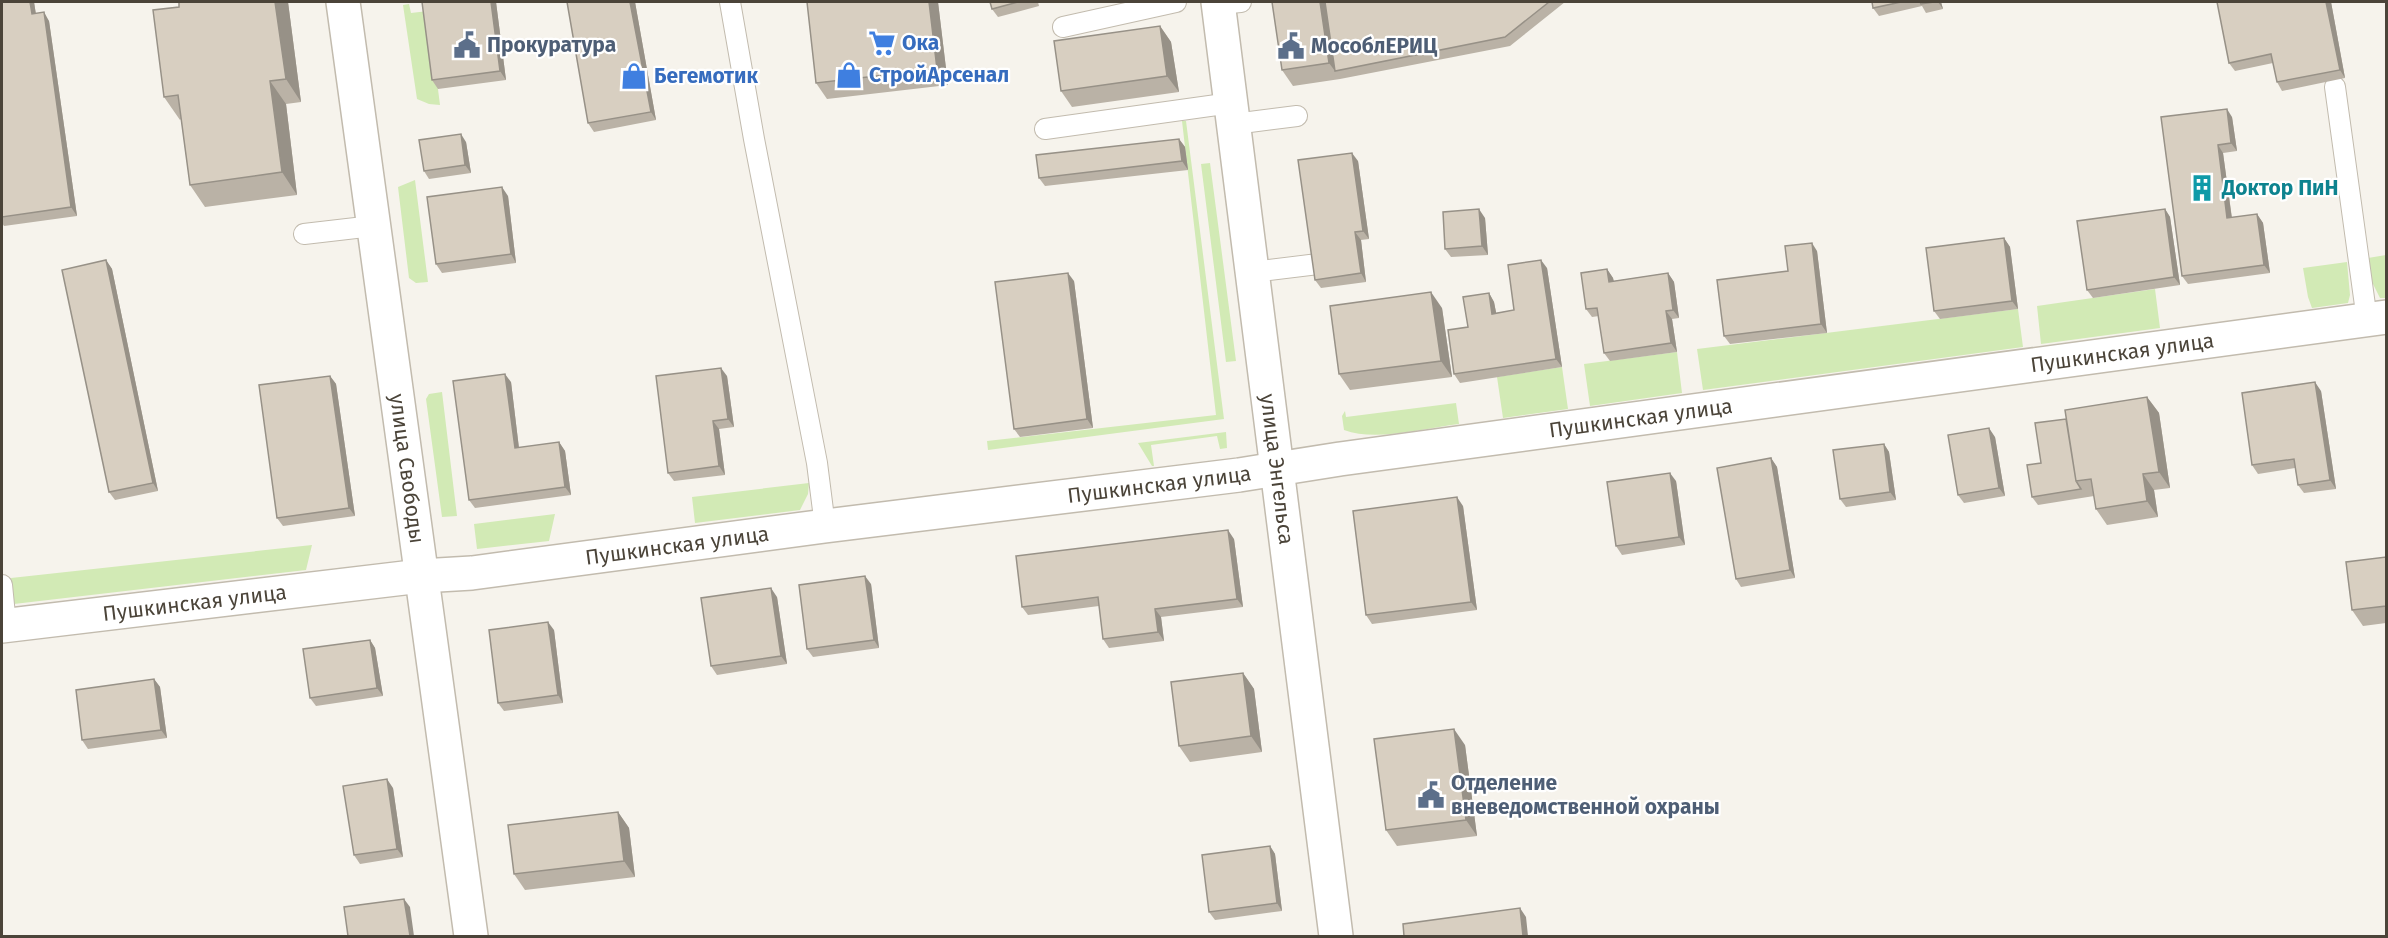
<svg xmlns="http://www.w3.org/2000/svg" width="2388" height="938" viewBox="0 0 2388 938" font-family="'Fira Sans',sans-serif">
<style>
.green{fill:#d2eab5}
.lines{fill:none;stroke-linecap:round;stroke-linejoin:round}
.service-casing{stroke:#c2bbae;stroke-width:22}
.minor-casing{stroke:#c2bbae;stroke-width:36}
.tertiary-casing{stroke:#c2bbae;stroke-width:36}
.service{stroke:#fff;stroke-width:20}
.minor{stroke:#fff;stroke-width:33}
.tertiary{stroke:#fff;stroke-width:33}
.wall{fill:#bab2a6}
.shaded-wall{fill:#979187}
.building{fill:#d8cfc1;stroke:#979187;stroke-width:1.5}
.labels{text-anchor:middle;dominant-baseline:central;stroke-width:4.5;stroke-linejoin:round;paint-order:stroke}
.shop-label{font-size:21px;font-weight:bold;fill:#366cbe;stroke:#fff;text-anchor:start}
.service-label{font-size:21px;font-weight:bold;fill:#4e5e75;stroke:#fff;text-anchor:start}
.culture-label{font-size:21px;font-weight:bold;fill:#0d838f;stroke:#fff;text-anchor:start}
.street-label{font-size:21px;fill:#4b4439;stroke:#fff}
</style>
<rect width="100%" height="100%" fill="#f6f3ec"/>
<path class="green" d="M409 4 411 13 428 11 440 105 429 104 417 99 403 5Z
M1182 121H1186L1224 419 988 450 987 441 1216 415Z
M1210 163 1236 361 1226 362 1201 164Z
M415 180 428 282 416 283 409 278 398 187Z
M2386 255V298H2380L2372 282 2368 258Z
M2347 262 2350 295 2348 303 2312 308 2308 297 2303 268Z
M2155 289 2160 328 2041 344 2037 306Z
M2018 309 2023 347 1703 390 1697 349Z
M1677 352 1682 393 1590 406 1584 364Z
M1562 367 1568 409 1503 418 1497 377Z
M442 392 457 516 442 517 426 399 429 394Z
M1456 403 1459 424C1424 428 1376 442 1344 430L1342 416 1345 411 1346 417Z
M1226 432 1227 448 1220 449 1217 436 1151 445 1154 466H1152L1138 443Z
M809 483 808 494 800 510 695 523 692 497Z
M555 514 549 541 477 549 474 524Z
M312 545 306 570 14 604 11 578Z"/>
<g class="lines">
<defs>
<path id="service" d="M730 2 754 139 817 463 825 526
M1218 4 1241 2
M1063 27 1176 2
M2335 87 2367 320
M1234 124 1297 116
M1045 129 1231 103
M304 234 373 226
M1253 272 1318 264
M2 585 6 625"/>
<g id="minor">
<path id="s1" d="M343 2 471 936"/>
<path id="s2" d="M2 626 421 576 472 573 825 526 1239 475 1340 459 2386 317"/>
</g>
<g id="tertiary">
<path id="s3" d="M1218 2 1336 936"/>
</g>
</defs>
<use href="#service" class="service-casing"/>
<use href="#minor" class="minor-casing"/>
<use href="#tertiary" class="tertiary-casing"/>
<use href="#service" class="service"/>
<use href="#minor" class="minor"/>
<use href="#tertiary" class="tertiary"/>
</g>
<path class="wall" d="M2 2H34L36 14 49 21 77 216 4 226 2 223Z
M179 2H288L301 102 286 104 297 195 205 207 190 185 181 119 180 120 164 97 179 7Z
M496 2 506 80 438 89 432 80Z
M635 2 656 120 594 132 588 123Z
M807 2H938L948 85 827 99 816 83Z
M990 2H1038L1039 6 998 17 992 9Z
M1272 2H1565L1510 46 1340 79 1293 86 1282 70Z
M1872 2H1941L1943 9 1926 13 1922 6 1879 16 1873 8Z
M2331 2 2345 78 2282 91 2277 82 2273 63 2235 71 2229 63Z
M1160 26 1171 42 1179 92 1072 107 1061 91Z
M2161 117H2232L2237 151 2223 153 2232 218 2257 214 2263 223 2270 273 2188 284 2182 276Z
M1179 139 1185 147 1188 170 1045 186 1039 178Z
M466 142 471 173 429 179 424 171Z
M1358 161 1369 239 1361 240 1366 282 1321 288 1315 280Z
M508 196 516 263 442 273 436 264Z
M2165 209 2170 217 2180 285 2093 298 2087 290Z
M1485 218 1488 255 1451 257 1445 249Z
M2004 238 2010 247 2018 309 1940 319 1934 311Z
M1817 251 1827 333 1730 344 1724 336 1788 271Z
M106 260 112 269 158 491 115 500 109 492Z
M1547 268 1562 367 1460 383 1454 374 1468 327 1489 293 1494 302 1496 313 1514 310Z
M1607 269 1613 278 1614 281 1668 273 1674 282 1679 318 1672 319 1677 352 1610 361 1604 353 1599 316 1592 317 1586 309Z
M1074 281 1093 428 1020 437 1014 429Z
M1442 308 1452 377 1350 390 1339 374Z
M330 376 336 384 355 516 283 526 277 518Z
M727 376 734 427 719 429 725 475 674 481 668 473Z
M511 382 519 448 559 442 565 451 571 495 475 508 469 500Z
M2321 391 2336 489 2304 493 2298 485 2295 468 2258 474 2252 465Z
M2147 397 2159 413 2170 488 2154 490 2158 517 2107 525 2096 509 2094 496 2038 505 2032 497 2041 463 2066 419Z
M1995 437 2005 496 1964 503 1958 495Z
M1884 444 1889 452 1896 500 1846 507 1840 499Z
M1771 458 1777 467 1795 578 1741 587 1736 579Z
M1676 481 1685 545 1622 555 1616 546Z
M1463 506 1477 610 1372 624 1366 615Z
M1234 539 1243 607 1161 617 1164 641 1109 648 1103 639 1099 606 1028 615 1022 607Z
M2386 557V623L2363 626 2352 610Z
M871 584 879 648 813 657 807 649Z
M777 597 787 664 717 675 711 666Z
M554 630 563 703 504 711 498 703Z
M370 640 375 648 383 696 316 706 310 698Z
M1243 673 1254 689 1262 752 1190 762 1179 746Z
M154 679 160 687 167 738 88 749 82 740Z
M1465 745 1477 836 1397 846 1386 830Z
M393 788 403 857 360 864 354 855Z
M618 812 629 828 635 877 525 890 514 874Z
M1270 846 1275 854 1282 911 1215 920 1209 912Z"/>
<path class="shaded-wall" d="M30 2H34L37 22 32 14Z
M275 2H288L301 102 286 79Z
M491 2H496L506 80 500 71Z
M630 2H635L656 120 651 112Z
M929 2H938L948 85 937 69Z
M1320 2H1325L1335 71 1329 63Z
M1938 2H1941L1943 9Z
M2326 2H2331L2345 78 2340 70Z
M44 12 49 21 77 216 71 207Z
M1160 26 1171 42 1179 92 1167 76Z
M270 81 286 104 297 195 282 172Z
M2227 109 2232 117 2237 151 2231 143Z
M461 134 466 142 471 173 465 165Z
M1179 139 1185 147 1188 170 1182 161Z
M2218 145 2223 153 2233 227 2227 218Z
M1352 153 1358 161 1369 239 1363 231Z
M502 187 508 196 516 263 511 254Z
M1479 209 1485 218 1488 255 1482 246Z
M2165 209 2170 217 2180 285 2174 277Z
M2257 214 2263 223 2270 273 2264 265Z
M1355 232 1361 240 1366 282 1361 273Z
M2004 238 2010 247 2018 309 2012 301Z
M1812 243 1817 251 1827 333 1821 324Z
M106 260 112 269 158 491 153 483Z
M1541 260 1547 268 1562 367 1556 359Z
M1607 269 1613 278 1615 290 1609 282Z
M1068 273 1074 281 1093 428 1087 419Z
M1668 273 1674 282 1679 318 1673 310Z
M1431 292 1442 308 1452 377 1441 361Z
M1489 293 1494 302 1498 322 1492 314Z
M1666 311 1672 319 1677 352 1671 343Z
M721 368 727 376 734 427 728 419Z
M505 374 511 382 520 457 515 448Z
M330 376 336 384 355 516 349 508Z
M2315 382 2321 391 2336 489 2330 480Z
M2147 397 2159 413 2170 488 2159 472Z
M713 421 719 429 725 475 719 466Z
M1989 428 1995 437 2005 496 1999 488Z
M559 442 565 451 571 495 565 487Z
M1884 444 1889 452 1896 500 1890 492Z
M1771 458 1777 467 1795 578 1790 570Z
M1670 473 1676 481 1685 545 1679 537Z
M2143 474 2154 490 2158 517 2147 501Z
M1457 497 1463 506 1477 610 1471 602Z
M1228 530 1234 539 1243 607 1237 599Z
M865 576 871 584 879 648 874 640Z
M771 588 777 597 787 664 781 656Z
M1155 609 1161 617 1164 641 1158 632Z
M548 622 554 630 563 703 558 695Z
M370 640 375 648 383 696 377 688Z
M1243 673 1254 689 1262 752 1251 736Z
M154 679 160 687 167 738 161 730Z
M1454 729 1465 745 1477 836 1466 820Z
M387 779 393 788 403 857 397 849Z
M618 812 629 828 635 877 624 861Z
M1270 846 1275 854 1282 911 1277 903Z
M404 899 410 907 414 936H410Z
M1520 908 1526 917 1528 936H1523Z"/>
<path class="building" d="M2 2H30L32 14 44 12 71 207 2 217Z
M179 2H275L286 79 270 81 282 172 190 185 178 95 164 97 153 10 179 7Z
M422 2H491L500 71 432 80Z
M567 2H630L651 112 588 123Z
M807 2H929L937 69 816 83Z
M990 2H1018L992 9Z
M1272 2H1320L1329 63 1282 70Z
M1325 2H1549L1505 37 1335 71Z
M1872 2H1901L1873 8Z
M1920 2H1934L1921 4Z
M2217 2H2326L2340 70 2277 82 2271 54 2229 63Z
M1160 26 1167 76 1061 91 1054 41Z
M2227 109 2231 143 2218 145 2227 218 2257 214 2264 265 2182 276 2161 117Z
M461 134 465 165 424 171 419 140Z
M1179 139 1182 161 1039 178 1036 155Z
M1352 153 1363 231 1355 232 1361 273 1315 280 1298 160Z
M502 187 511 254 436 264 427 197Z
M1479 209 1482 246 1445 249 1443 212Z
M2165 209 2174 277 2087 290 2077 221Z
M2004 238 2012 301 1934 311 1926 248Z
M1812 243 1821 324 1724 336 1717 280 1788 271 1785 246Z
M106 260 153 483 109 492 62 270Z
M1541 260 1556 359 1454 374 1448 330 1468 327 1463 297 1489 293 1492 314 1514 310 1508 265Z
M1607 269 1609 282 1668 273 1673 310 1666 311 1671 343 1604 353 1597 308 1586 309 1581 273Z
M1068 273 1087 419 1014 429 995 282Z
M1431 292 1441 361 1339 374 1330 306Z
M721 368 728 419 713 421 719 466 668 473 656 376Z
M505 374 515 448 559 442 565 487 469 500 453 381Z
M330 376 349 508 277 518 259 385Z
M2315 382 2330 480 2298 485 2294 459 2252 465 2242 393Z
M2147 397 2159 472 2143 474 2147 501 2096 509 2091 479 2076 481 2065 410Z
M2066 419 2076 481 2081 489 2032 497 2027 465 2041 463 2035 423Z
M1989 428 1999 488 1958 495 1948 435Z
M1884 444 1890 492 1840 499 1833 450Z
M1771 458 1790 570 1736 579 1717 468Z
M1670 473 1679 537 1616 546 1607 482Z
M1457 497 1471 602 1366 615 1353 511Z
M1228 530 1237 599 1155 609 1158 632 1103 639 1098 597 1022 607 1016 556Z
M2386 557V606L2352 610 2346 562Z
M865 576 874 640 807 649 799 585Z
M771 588 781 656 711 666 701 598Z
M548 622 558 695 498 703 489 630Z
M370 640 377 688 310 698 303 649Z
M1243 673 1251 736 1179 746 1171 682Z
M154 679 161 730 82 740 76 690Z
M1454 729 1466 820 1386 830 1374 739Z
M387 779 397 849 354 855 343 786Z
M618 812 624 861 514 874 508 825Z
M1270 846 1277 903 1209 912 1202 855Z
M404 899 410 936H348L344 907Z
M1520 908 1523 936H1404L1403 924Z"/>
<defs>
<symbol id="supermarket-bare" viewBox="-9 -9 18 18"><path d="M-6-5.5h2.5l.6 2H6L4.5 2H-2.5L-4.4-4H-6ZM-1.5 3.2a1.3 1.3 0 1 0 .1 0ZM3 3.2a1.3 1.3 0 1 0 .1 0Z" fill="#3f7fe0" stroke="#fff" stroke-width="2.5" paint-order="stroke"/></symbol>
<symbol id="civic-bare" viewBox="-9 -9 18 18"><path d="M-.6-6.5H3V-4.5H.6V-3L4-1V1h2V6H-6V1h2V-1L-.6-3ZM-1.2 2.5V6h2.4V2.5Z" fill="#5c6f8a" stroke="#fff" stroke-width="2.5" paint-order="stroke"/></symbol>
<symbol id="shop-bare" viewBox="-9 -9 18 18"><path d="M-5-2.5h2.3a2.7 3.5 0 0 1 5.4 0H5L5.5 6h-11ZM-1.5-2.5h3a1.5 2.3 0 0 0-3 0Z" fill="#3f7fe0" stroke="#fff" stroke-width="2.5" paint-order="stroke"/></symbol>
<symbol id="building-bare" viewBox="-9 -9 18 18"><path d="M-4-6H4V6H1V3H-1V6H-4ZM-2.5-4.3h1.7v1.8h-1.7ZM.8-4.3h1.7v1.8H.8ZM-2.5-1h1.7V.8h-1.7ZM.8-1h1.7V.8H.8Z" fill="#0f9aa8" stroke="#fff" stroke-width="2.5" paint-order="stroke"/></symbol>
</defs>
<g fill-rule="evenodd">
<use href="#supermarket-bare" x="863" y="24" width="38" height="38"/>
<use href="#civic-bare" x="448" y="26" width="38" height="38"/>
<use href="#civic-bare" x="1272" y="27" width="38" height="38"/>
<use href="#shop-bare" x="830" y="56" width="38" height="38"/>
<use href="#shop-bare" x="615" y="57" width="38" height="38"/>
<use href="#building-bare" x="2183" y="169" width="38" height="38"/>
<use href="#civic-bare" x="1412" y="776" width="38" height="38"/>
</g>
<g class="labels">
<g class="shop-label">
<text x="902" y="43">Ока</text>
<text x="869" y="75">СтройАрсенал</text>
<text x="654" y="76">Бегемотик</text>
</g>
<g class="service-label">
<text x="487" y="45">Прокуратура</text>
<text x="1311" y="46">МособлЕРИЦ</text>
<text x="1451" y="783">Отделение<tspan x="1451" dy="24">вневедомственной охраны</tspan></text>
</g>
<g class="culture-label">
<text x="2222" y="188">Доктор ПиН</text>
</g>
<g class="street-label">
<text stroke="none"><textPath href="#s2" startOffset="2138">Пушкинская улица</textPath></text>
<text stroke="none"><textPath href="#s2" startOffset="1652">Пушкинская улица</textPath></text>
<text stroke="none"><textPath href="#s1" startOffset="471">улица Свободы</textPath></text>
<text stroke="none"><textPath href="#s3" startOffset="471">улица Энгельса</textPath></text>
<text stroke="none"><textPath href="#s2" startOffset="1166">Пушкинская улица</textPath></text>
<text stroke="none"><textPath href="#s2" startOffset="680">Пушкинская улица</textPath></text>
<text stroke="none"><textPath href="#s2" startOffset="194">Пушкинская улица</textPath></text>
</g>
</g>
<rect width="2388" height="938" fill="none" stroke="#4b4439" stroke-width="6"/>
</svg>
